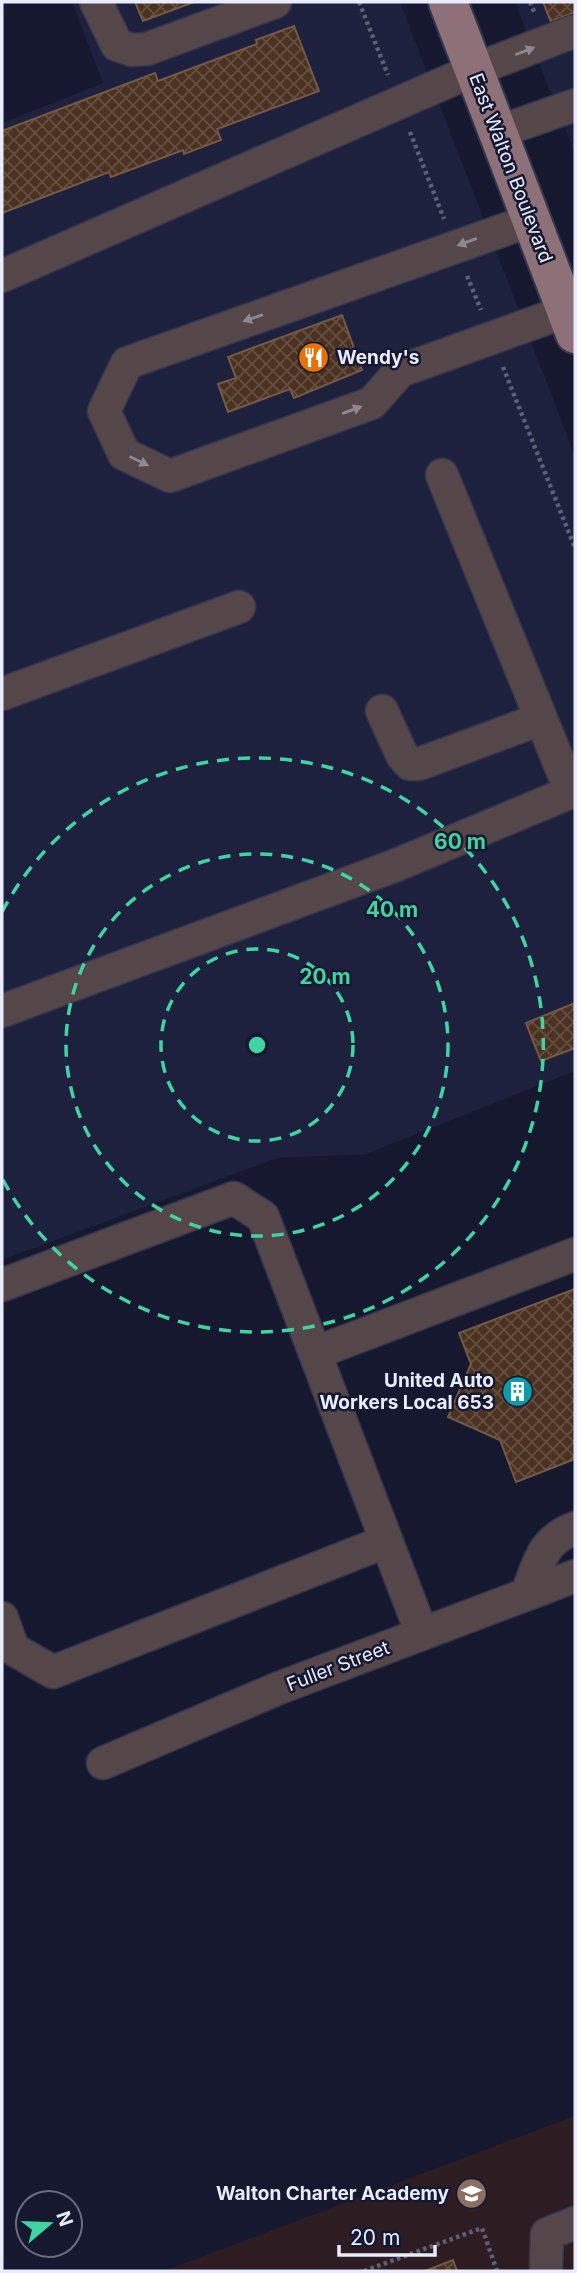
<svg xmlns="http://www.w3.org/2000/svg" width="577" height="2273" viewBox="0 0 577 2273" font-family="Inter,sans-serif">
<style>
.built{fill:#1d213e}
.education{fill:#2e1c23}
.building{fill:url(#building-cross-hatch);stroke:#745947;stroke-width:2}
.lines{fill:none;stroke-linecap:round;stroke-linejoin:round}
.minor-casing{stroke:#34364d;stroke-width:35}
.major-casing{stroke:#34364d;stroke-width:42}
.path{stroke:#5d5f75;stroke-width:4.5;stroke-dasharray:3.5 3.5;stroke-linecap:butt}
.minor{stroke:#544649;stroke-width:32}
.major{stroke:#8e7078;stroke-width:38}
.oneway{fill:#908891}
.ring{fill:none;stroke:#40d4a2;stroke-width:3.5;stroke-dasharray:12 9}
.labels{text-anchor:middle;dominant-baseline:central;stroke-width:5;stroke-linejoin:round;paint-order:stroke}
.street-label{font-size:19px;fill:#e9ecfd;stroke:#161830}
.poi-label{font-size:19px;font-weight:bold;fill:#e9ecfd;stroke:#161830;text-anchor:end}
.centre{fill:#40d4a2;stroke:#161830;stroke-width:3.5}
.ring-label{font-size:21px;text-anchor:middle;font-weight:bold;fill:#40d4a2;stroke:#161830;stroke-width:5;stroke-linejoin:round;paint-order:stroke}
</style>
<defs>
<pattern id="building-cross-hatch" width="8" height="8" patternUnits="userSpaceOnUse" patternTransform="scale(1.75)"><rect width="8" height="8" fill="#4b3120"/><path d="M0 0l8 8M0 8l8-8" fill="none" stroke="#654f41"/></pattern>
</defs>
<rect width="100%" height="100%" fill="#161830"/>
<path class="built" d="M72 2H400L575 456V1071L366 1154 277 1158 2 1260V123L103 83Z
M515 2H575V154Z"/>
<path class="education" d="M575 2116V2271H164Z"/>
<path class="building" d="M135 2H194L143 21Z
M543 2H575V12L551 22Z
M294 26 319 91 217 129 221 140 184 154 183 150 111 177 109 172 2 213V131L155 73 158 81 257 44 256 40Z
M342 315 362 370 294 398 290 389 228 412 218 384 236 378 228 357Z
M575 1003V1048L541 1061 526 1023Z
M575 1289V1459L516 1482 500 1440 448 1417 471 1364 459 1333Z
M453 2260 457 2271H425Z"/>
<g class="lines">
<defs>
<path id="minor" d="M96 2 117 45 132 50 147 49 275 2
M498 132 575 105
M532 220 127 363 104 411 124 454 170 476 372 403 400 371 575 308
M2 276 474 70 575 31
M442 475 571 792 575 791
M2 694 239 607
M382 711 402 755 410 764H419L541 719
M2 1011 394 866 571 792
M2 1285 234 1198 263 1217 422 1634
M315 1353 575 1254
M527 1594C539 1563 541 1541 575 1528
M2 1618 13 1649 53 1672 387 1541
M103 1763 279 1688 575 1576
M546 2271 547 2234 575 2223"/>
<path id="major" d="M448 2 575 334"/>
</defs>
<use href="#minor" class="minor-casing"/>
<use href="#major" class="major-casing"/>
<path class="path" d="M359 2 388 75
M530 2 535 14
M410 132 444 219
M467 276 481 310
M503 367 575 548
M364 2271 482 2228 497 2271"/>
<use href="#minor" class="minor"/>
<use href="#major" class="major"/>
</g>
<defs><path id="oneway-solid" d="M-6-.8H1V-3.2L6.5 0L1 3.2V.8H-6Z" transform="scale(1.75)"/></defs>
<g class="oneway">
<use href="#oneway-solid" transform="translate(525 51) rotate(-21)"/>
<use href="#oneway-solid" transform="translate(467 242) rotate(160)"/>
<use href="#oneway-solid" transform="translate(253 318) rotate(161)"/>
<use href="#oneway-solid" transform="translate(352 410) rotate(-20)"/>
<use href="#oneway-solid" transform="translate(139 461) rotate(26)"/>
</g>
<g class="ring">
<circle cx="257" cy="1045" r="96"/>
<circle cx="257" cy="1045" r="191"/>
<path d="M2 912A287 287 0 1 1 2 1178"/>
</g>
<defs>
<symbol id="restaurant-disc" viewBox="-11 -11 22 22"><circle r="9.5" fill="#e8710a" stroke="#161830"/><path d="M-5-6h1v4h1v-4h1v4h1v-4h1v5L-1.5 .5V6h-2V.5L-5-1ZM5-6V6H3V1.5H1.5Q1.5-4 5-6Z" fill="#fff"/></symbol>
<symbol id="building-disc" viewBox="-11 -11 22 22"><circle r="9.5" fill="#0f9aa8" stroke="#161830"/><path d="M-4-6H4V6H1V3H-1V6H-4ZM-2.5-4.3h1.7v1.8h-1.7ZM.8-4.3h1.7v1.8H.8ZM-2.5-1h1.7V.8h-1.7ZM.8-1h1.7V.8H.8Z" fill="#fff"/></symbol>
<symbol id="school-disc" viewBox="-11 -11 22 22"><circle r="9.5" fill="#8d6e63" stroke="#161830"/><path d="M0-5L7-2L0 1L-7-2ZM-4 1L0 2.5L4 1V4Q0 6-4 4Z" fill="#fff"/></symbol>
</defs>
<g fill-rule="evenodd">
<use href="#restaurant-disc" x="296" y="340" width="35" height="35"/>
<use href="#building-disc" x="500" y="1374" width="35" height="35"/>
<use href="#school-disc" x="454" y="2176" width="35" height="35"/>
</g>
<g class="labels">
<g class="street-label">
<text transform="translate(511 168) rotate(69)">East Walton Boulevard</text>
<text transform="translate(338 1666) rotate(-21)">Fuller Street</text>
</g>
<g class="poi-label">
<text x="337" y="357" text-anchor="start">Wendy's</text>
<text x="494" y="1380">United Auto<tspan x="494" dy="22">Workers Local 653</tspan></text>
<text x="449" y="2193">Walton Charter Academy</text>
</g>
</g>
<circle cx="257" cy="1045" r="10" class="centre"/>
<g class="ring-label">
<text x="460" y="849">60 m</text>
<text x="392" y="917">40 m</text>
<text x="325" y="984">20 m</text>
</g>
<rect width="577" height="2273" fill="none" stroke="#e9ecfd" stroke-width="7"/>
<g transform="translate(49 2224) rotate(71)"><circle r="33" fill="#161830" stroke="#6a6d82" stroke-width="2"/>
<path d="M0-5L12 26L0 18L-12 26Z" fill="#40d4a2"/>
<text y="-10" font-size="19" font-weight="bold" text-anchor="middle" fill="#e9ecfd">N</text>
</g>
<path d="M339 2245v10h96v-10" fill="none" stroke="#e9ecfd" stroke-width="3.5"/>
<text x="350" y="2245" font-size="21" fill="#e9ecfd" stroke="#161830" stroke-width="5" paint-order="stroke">20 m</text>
</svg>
